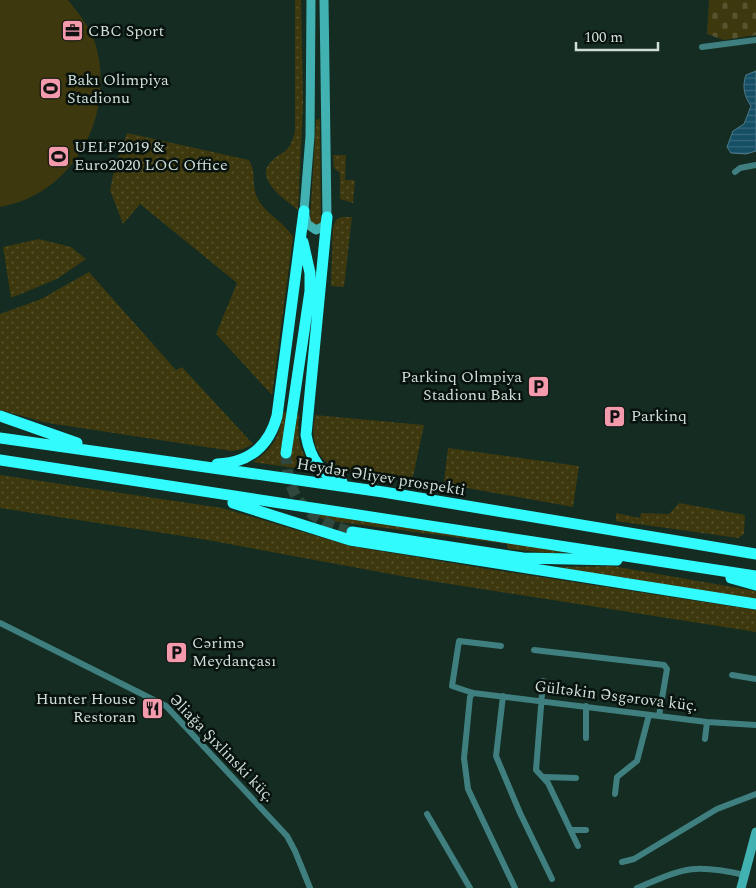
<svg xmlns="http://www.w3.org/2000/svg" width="756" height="888" viewBox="0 0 756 888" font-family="Spectral,serif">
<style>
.grass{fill:url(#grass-dots)}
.cemetery{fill:url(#cemetery-stones)}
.pitch{fill:#3d380d}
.water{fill:url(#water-rules);stroke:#4d7a88}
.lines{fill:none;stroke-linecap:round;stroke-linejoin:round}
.highway-tunnel{stroke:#30473d;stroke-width:11;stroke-dasharray:11 5.5;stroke-linecap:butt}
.street{stroke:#3f7f7f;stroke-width:6}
.secondary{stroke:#41b1b2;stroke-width:9}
.highway{stroke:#32fbfe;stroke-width:11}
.labels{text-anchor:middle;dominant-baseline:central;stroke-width:5;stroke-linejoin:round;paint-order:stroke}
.poi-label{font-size:16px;fill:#d0ded7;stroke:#08120e;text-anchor:start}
.street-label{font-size:16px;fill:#d0ded7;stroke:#08120e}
</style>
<defs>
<pattern id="grass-dots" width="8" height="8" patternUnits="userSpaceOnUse" patternTransform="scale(1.25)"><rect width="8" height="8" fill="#3d380d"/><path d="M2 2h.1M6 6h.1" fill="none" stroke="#585430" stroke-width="1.8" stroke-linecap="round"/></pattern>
<pattern id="cemetery-stones" width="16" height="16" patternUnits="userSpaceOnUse" patternTransform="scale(1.25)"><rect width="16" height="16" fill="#3d380d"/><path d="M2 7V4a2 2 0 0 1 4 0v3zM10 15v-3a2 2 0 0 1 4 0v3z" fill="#585430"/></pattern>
<pattern id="water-rules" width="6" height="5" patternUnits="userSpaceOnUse" patternTransform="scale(1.25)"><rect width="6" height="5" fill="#154f66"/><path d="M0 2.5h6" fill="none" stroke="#36687b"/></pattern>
</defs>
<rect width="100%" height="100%" fill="#142c22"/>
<path class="grass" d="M295 0H301L303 103 298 210C287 201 256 181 269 164 282 148 287 159 295 132Z
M320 119 321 223 316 227 310 221 316 120Z
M127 133 249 160C256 171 252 183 256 195 263 213 284 221 293 237L272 395 216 334 237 283 140 204 123 224 110 190 115 166Z
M333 155H346L345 180H355L353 203 340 199V173L334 168Z
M341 217H352L344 287 331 286 333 227 336 220Z
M39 239 71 247 86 259 57 279 11 298 3 247Z
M89 272 176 370 182 367 253 444 243 449 232 451 48 423 0 410V314L41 299Z
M283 412 287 413 282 457 291 455 294 414 299 415C297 440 299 451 315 471L253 462C275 447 279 437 283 412Z
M315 415 424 425 413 477 343 471C316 462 310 441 315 415Z
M448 448 579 466 573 507 450 485 444 481Z
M0 475 222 508 350 546 488 569 756 610V632L412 578 202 539 0 508Z
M679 503 745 515 744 534 738 538 616 521V513L640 518 641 513 669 514Z
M313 513 585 551 550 553 508 549 507 544 324 520Z
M612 566 756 591V602L556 567Z"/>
<path class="cemetery" d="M709 0H756V35L724 40 707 34Z"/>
<path class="pitch" d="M0 0H68C79 14 91 28 96 46 115 115 75 194 0 207Z"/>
<path class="water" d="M756 71V151L746 154 731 153 727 147 733 131 744 124 751 106C744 96 742 86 746 75Z"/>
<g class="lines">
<path class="highway-tunnel" d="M286 453C286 499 309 521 352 532"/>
<path class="street" d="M702 47 756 40
M735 172 740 168 756 165
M0 623 166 706 287 836 295 851 310 888
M501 646 459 641 452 686 473 693 707 722 756 725
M534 650 664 665 667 669 659 716
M732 675 756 679
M543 681 536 770 548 783 578 846
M473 693 470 697 464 758 468 789 515 888
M503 696 496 756 520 813 552 879
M586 706V738
M705 739 707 722
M545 777 576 778
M615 794 617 777 637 761 649 715
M427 814 470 888
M571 830H586
M622 862 634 859 717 809 756 794
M637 888C685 868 692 863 745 875"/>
<path class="secondary" d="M311 0 310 136 304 211 307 224 316 230 324 226 327 217 324 0
M741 888 756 832"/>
<path class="highway" d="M327 217 306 435C310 458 320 475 342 482
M0 416 77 443
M0 438 383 492 756 554
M286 453 310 291V273L303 242
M0 460 756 576
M217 464C249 463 269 446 277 416L304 211
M233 503 350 540 756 604
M352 532 523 558 617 560
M731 578 756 585"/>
</g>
<defs>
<symbol id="office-square" viewBox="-11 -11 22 22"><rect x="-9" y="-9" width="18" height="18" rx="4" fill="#f39aac" stroke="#08120e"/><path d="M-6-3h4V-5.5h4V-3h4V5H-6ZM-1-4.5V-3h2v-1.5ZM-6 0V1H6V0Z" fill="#111"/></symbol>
<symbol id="stadium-square" viewBox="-11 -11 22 22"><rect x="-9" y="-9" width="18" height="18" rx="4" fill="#f39aac" stroke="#08120e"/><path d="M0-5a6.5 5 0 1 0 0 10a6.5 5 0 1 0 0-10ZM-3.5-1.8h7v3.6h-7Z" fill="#111"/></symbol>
<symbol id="parking-square" viewBox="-11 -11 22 22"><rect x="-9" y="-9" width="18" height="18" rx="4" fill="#f39aac" stroke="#08120e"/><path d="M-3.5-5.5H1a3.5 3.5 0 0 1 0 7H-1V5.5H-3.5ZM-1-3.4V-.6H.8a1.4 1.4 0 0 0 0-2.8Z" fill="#111"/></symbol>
<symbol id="restaurant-square" viewBox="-11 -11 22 22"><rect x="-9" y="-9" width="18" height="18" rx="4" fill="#f39aac" stroke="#08120e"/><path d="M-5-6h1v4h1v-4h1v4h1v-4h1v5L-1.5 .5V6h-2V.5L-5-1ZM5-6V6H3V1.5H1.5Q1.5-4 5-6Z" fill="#111"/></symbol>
</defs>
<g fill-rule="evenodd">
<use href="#office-square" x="60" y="18" width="25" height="25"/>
<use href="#stadium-square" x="38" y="76" width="25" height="25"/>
<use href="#stadium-square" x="46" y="144" width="25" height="25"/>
<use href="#parking-square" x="526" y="374" width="25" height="25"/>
<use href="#parking-square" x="602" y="404" width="25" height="25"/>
<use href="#parking-square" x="164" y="640" width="25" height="25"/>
<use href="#restaurant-square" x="140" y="696" width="25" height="25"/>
</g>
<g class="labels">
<g class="poi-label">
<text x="88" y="31">CBC Sport</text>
<text x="67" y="80">Bakı Olimpiya<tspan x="67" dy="18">Stadionu</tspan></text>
<text x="74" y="147">UELF2019 &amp;<tspan x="74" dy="18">Euro2020 LOC Office</tspan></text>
<text x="522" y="377" text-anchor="end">Parkinq Olmpiya<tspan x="522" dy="18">Stadionu Bakı</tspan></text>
<text x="631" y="416">Parkinq</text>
<text x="192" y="643">Cərimə<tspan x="192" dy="18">Meydançası</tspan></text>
<text x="136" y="699" text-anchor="end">Hunter House<tspan x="136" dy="18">Restoran</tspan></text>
</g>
<g class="street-label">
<text transform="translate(381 477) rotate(9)">Heydər Əliyev prospekti</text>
<text transform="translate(616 696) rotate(7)">Gültəkin Əsgərova küç.</text>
<text transform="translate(222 748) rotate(46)">Əliağa Şıxlinski küç.</text>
</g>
</g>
<path d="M576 42v8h82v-8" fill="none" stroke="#d0ded7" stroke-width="2.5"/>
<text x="584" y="42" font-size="15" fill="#d0ded7" stroke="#08120e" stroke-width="4" paint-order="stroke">100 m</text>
</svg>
